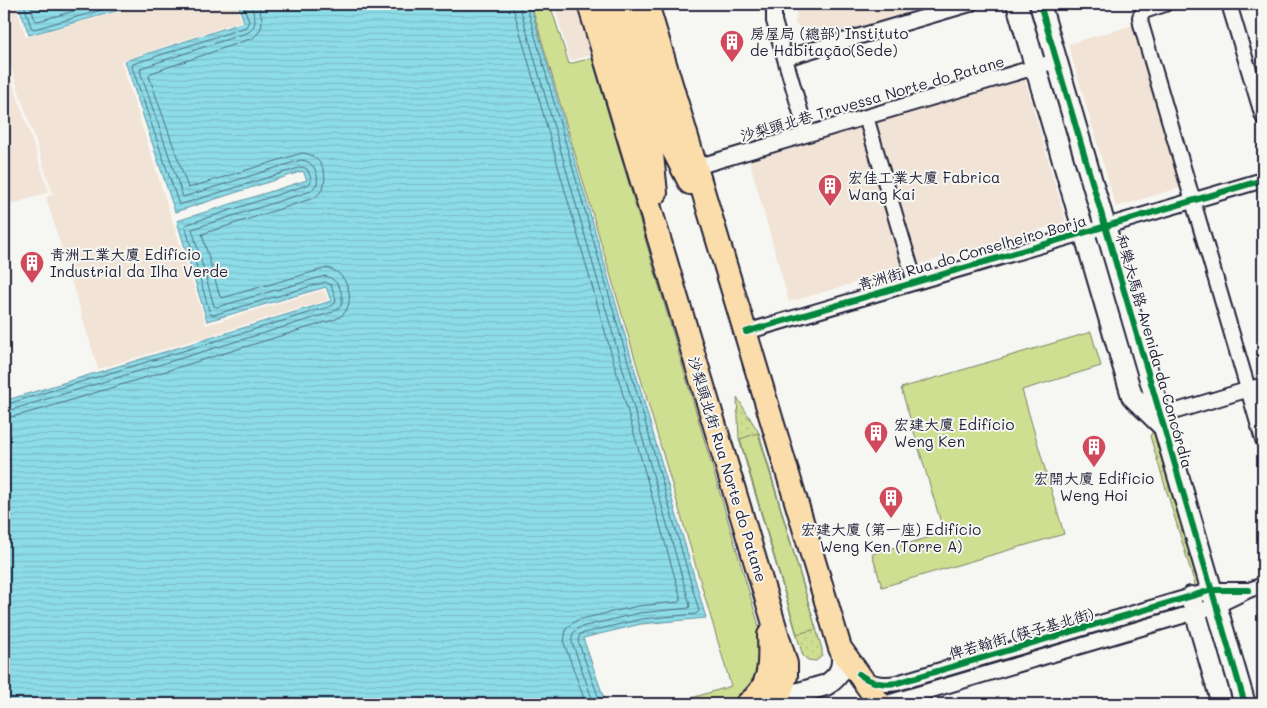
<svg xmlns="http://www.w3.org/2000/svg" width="1267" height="708" viewBox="0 0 1267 708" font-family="Mali,'LXGW WenKai TC',sans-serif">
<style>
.built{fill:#f1e4d6}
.grass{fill:url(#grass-dots);stroke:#788066}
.green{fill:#cfdf92;stroke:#788066}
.water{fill:url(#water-rules);stroke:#6292a3}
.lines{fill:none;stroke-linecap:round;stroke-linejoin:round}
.shore{stroke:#4d6d80;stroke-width:1}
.street-casing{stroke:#22223b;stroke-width:18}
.secondary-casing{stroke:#22223b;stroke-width:24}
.primary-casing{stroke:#22223b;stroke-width:26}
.street{stroke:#f6f6f2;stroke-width:14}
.secondary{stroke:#f6f6f2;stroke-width:20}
.primary{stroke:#fbddab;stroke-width:22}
.cycleway-casing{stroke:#f6f6f2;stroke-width:9}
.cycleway{stroke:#00873e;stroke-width:6}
.labels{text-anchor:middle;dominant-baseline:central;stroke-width:4;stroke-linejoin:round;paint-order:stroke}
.poi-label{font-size:15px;fill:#22223b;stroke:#f6f6f2;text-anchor:start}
.street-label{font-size:15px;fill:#22223b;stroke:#f6f6f2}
</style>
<defs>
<pattern id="grass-dots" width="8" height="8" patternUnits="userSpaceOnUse" patternTransform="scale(1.25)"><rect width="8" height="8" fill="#cfdf92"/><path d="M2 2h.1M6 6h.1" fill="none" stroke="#b1bf7f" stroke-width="1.8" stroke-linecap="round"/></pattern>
<pattern id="water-rules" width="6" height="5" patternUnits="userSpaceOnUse" patternTransform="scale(1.25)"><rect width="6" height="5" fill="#8ddde8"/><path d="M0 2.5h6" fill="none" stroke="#79bdc8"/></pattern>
</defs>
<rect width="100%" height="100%" fill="#f6f6f2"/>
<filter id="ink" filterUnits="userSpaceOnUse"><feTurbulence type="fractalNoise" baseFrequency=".02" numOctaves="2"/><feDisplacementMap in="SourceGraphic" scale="10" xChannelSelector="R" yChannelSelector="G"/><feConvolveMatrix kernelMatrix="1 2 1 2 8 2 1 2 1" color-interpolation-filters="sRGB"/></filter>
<g filter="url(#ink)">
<path class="built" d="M4 4H15L26 37 147 4H236L241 21 121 61 206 325 324 290 328 300 98 369 46 197 53 194 4 46Z
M554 4H581L595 54 570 61Z
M797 4H914L916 10 818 39 795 24Z
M1134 25 1182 187 1116 207 1068 44Z
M4 56 49 192 4 207Z
M1025 79 1066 222 789 302 749 159Z"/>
<path class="grass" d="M737 397 759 433 822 649V656L816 661 808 660 803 656 739 439Z
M1153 431H1156L1202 587 1196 588 1150 436Z"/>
<path class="green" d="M531 4H550L569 64 592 58 766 650 764 666 734 702 728 704H672L731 686Z
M1091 332 1101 366 1022 390 1064 534 882 587 872 554 944 533 901 388Z
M758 433 816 629 797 634 740 439Z"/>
<path class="water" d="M18 4H142L29 35Z
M238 4H530L706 618 641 624 583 638 606 704H4V401L331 301 326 287 207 321 177 221 307 180 303 171 175 212 125 61 244 22Z"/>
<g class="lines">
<path class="shore" d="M24 4 31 27 34 29 123 4
M30 4 35 20 38 21 100 4
M512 4 681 599 679 602 638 606 577 620 566 629 564 643 586 704
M519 4 690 605 689 608 639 613 581 627C574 630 571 635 572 642L594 704
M526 4 699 611 696 614 641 619 580 634 578 641 601 704
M4 405 332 306 335 303 336 299 331 285 325 282 213 315 210 314 185 225 307 185 311 182V178L307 169 302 167 179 205 132 67 133 64 246 27 249 21 243 4
M4 412 333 312 341 306C345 295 338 278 325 276L217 307 214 306 192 229 311 191 317 184C319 172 313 161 301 160L183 197 140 71 141 68 249 32C259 23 254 14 250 4
M4 419 42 409 336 319C359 309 350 272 327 268L222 298 220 297 202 234 314 198C334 185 324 154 302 153L188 188 149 76 151 73 253 38C266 28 262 17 258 4"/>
<defs>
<path id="street" d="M774 4V21L807 134
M1165 4 1144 11 1140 17 1141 24 1263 440
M1229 4 1263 117
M785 58 970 4
M866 117 915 282
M696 167 1056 61
M746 332 1263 180
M1160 416 1263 385
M863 677C873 685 885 685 897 683L1212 590H1249
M884 704 1216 606 1249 590 1263 585"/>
<path id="secondary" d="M1017 4 1132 396 1162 425
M1040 4 1245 704
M1191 597 1222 704
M761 704 826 685C841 676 845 664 840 648"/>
<path id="primary" d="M589 4 786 664C786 667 786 672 786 676 783 686 778 693 781 704
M608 4 651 145 656 193
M628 4 668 140 690 183
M647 4 840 648 880 704
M747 704C772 687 770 662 769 635"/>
</defs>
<use href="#street" class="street-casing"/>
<use href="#secondary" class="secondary-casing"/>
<use href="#primary" class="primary-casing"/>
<use href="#street" class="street"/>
<use href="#secondary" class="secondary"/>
<use href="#primary" class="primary"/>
<defs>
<path id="cycleway" d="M1040 4 1245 704
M746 332 1263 180
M859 674C871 683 882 685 897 683L1212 590H1249"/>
</defs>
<use href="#cycleway" class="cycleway-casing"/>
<use href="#cycleway" class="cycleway"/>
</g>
</g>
<defs>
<symbol id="building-pin" viewBox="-11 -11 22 30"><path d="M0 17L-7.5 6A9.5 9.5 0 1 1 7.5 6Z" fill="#d1495b" stroke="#f6f6f2"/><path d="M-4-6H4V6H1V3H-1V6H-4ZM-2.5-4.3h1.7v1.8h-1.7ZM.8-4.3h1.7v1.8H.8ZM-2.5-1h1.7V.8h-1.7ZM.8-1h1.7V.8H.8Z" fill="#fff"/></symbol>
</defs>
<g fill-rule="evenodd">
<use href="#building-pin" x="718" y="28" width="28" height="38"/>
<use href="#building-pin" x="816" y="172" width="28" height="38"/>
<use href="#building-pin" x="18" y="249" width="28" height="38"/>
<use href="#building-pin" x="862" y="419" width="28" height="38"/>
<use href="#building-pin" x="1080" y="433" width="28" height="38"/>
<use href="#building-pin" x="877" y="484" width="28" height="38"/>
</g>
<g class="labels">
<g class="poi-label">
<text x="750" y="33">房屋局 (總部) Instituto<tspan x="750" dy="17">de Habitação(Sede)</tspan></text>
<text x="848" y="177">宏佳工業大廈 Fabrica<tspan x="848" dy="17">Wang Kai</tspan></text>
<text x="50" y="254">青洲工業大廈 Edifício<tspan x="50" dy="17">Industrial da Ilha Verde</tspan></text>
<text x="894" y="424">宏建大廈 Edifício<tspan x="894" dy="17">Weng Ken</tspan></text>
<text x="1094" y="478" text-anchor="middle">宏開大廈 Edifício<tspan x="1094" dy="17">Weng Hoi</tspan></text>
<text x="891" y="529" text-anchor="middle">宏建大廈 (第一座) Edifício<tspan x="891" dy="17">Weng Ken (Torre A)</tspan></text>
</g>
<g class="street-label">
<text transform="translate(872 98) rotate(-16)">沙梨頭北巷 Travessa Norte do Patane</text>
<text transform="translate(972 252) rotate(-16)">青洲街 Rua do Conselheiro Borja</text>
<text transform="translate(1155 351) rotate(74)">和樂大馬路 Avenida da Concórdia</text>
<text transform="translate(728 469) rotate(73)">沙梨頭北街 Rua Norte do Patane</text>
<text transform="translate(1021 633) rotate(-16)">俾若翰街 (筷子基北街)</text>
</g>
</g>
<rect width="1267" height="708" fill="none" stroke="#f6f6f2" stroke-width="20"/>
<rect x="10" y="10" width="1247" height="688" fill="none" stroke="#22223b" stroke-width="2" filter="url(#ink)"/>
</svg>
